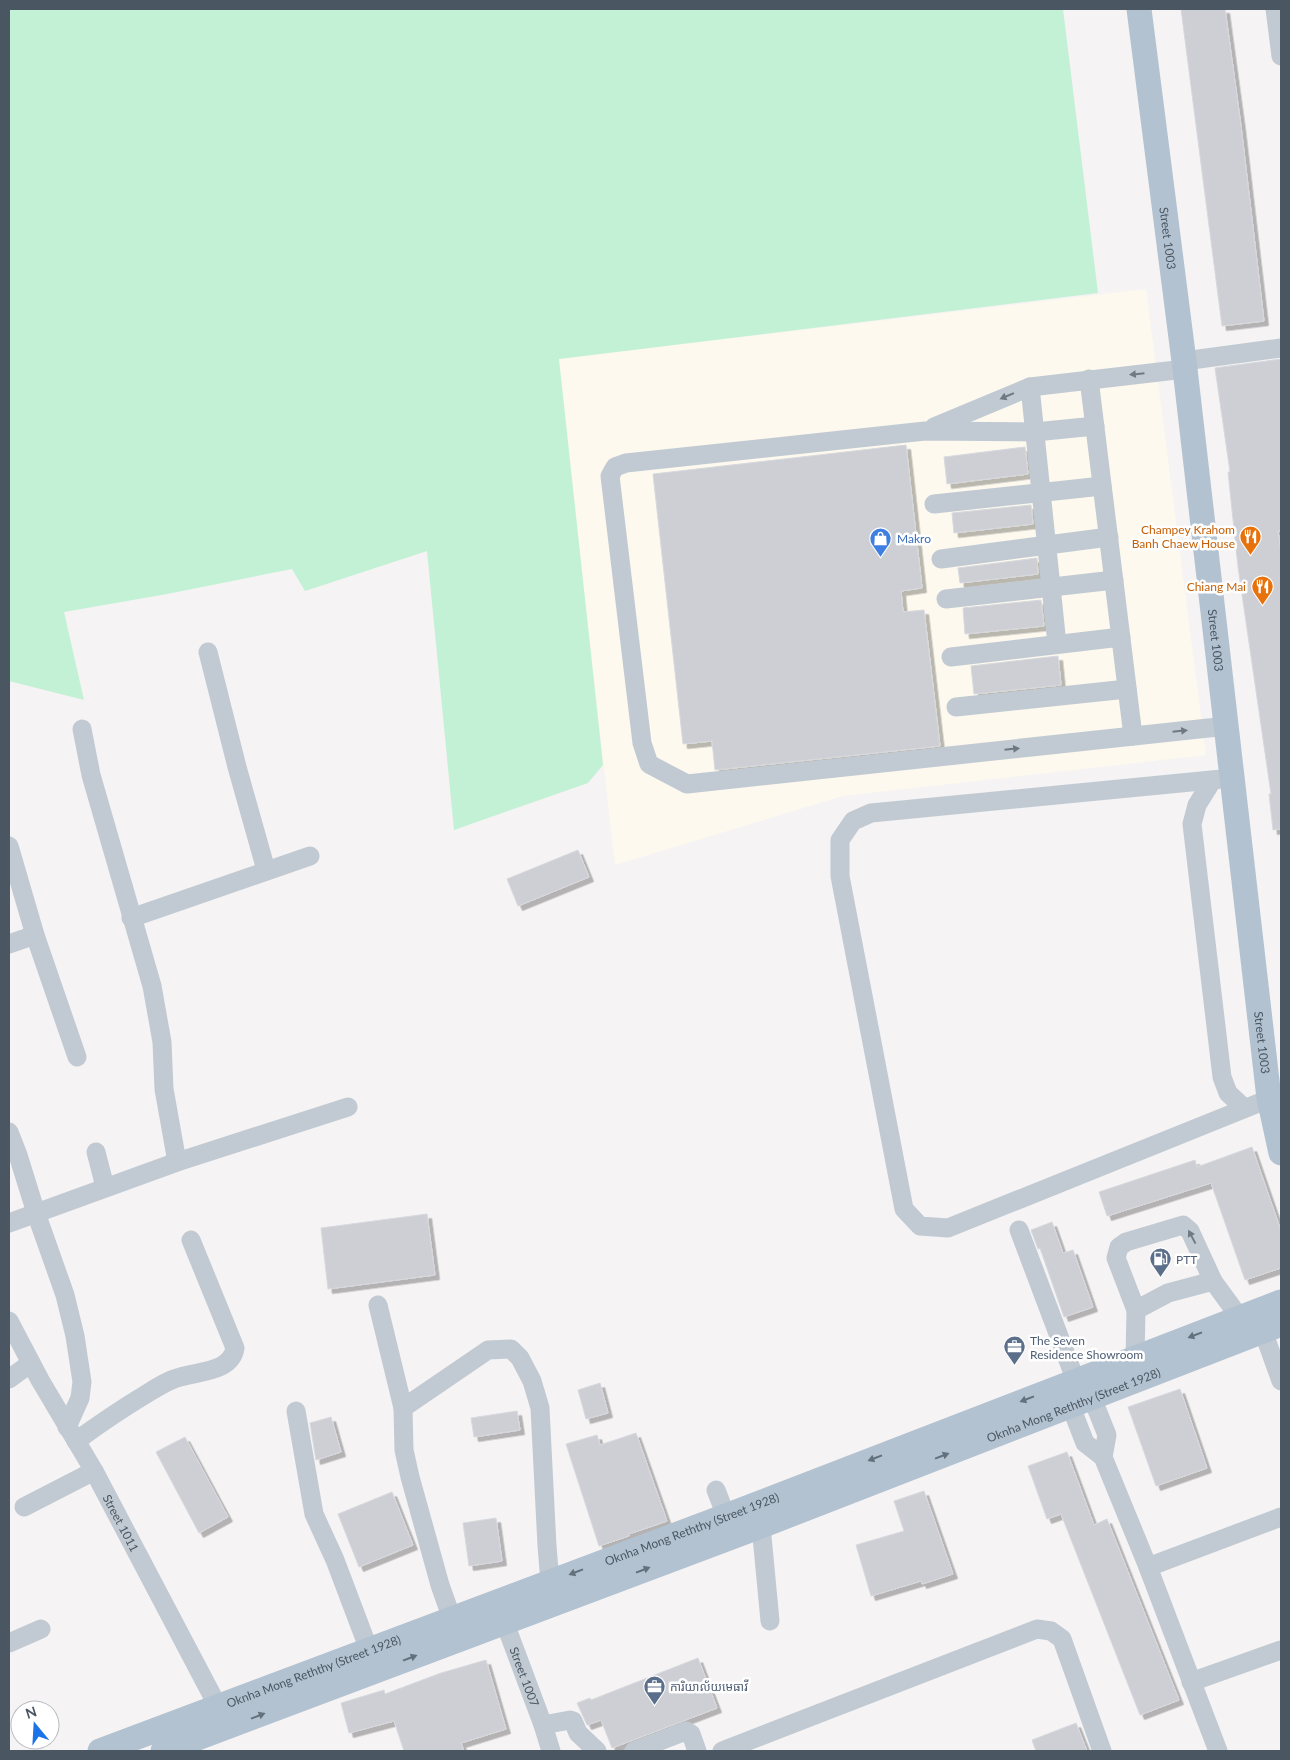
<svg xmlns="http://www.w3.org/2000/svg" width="1290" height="1760" viewBox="0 0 1290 1760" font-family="Lato,'Noto Sans Khmer',sans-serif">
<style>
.commercial{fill:#fdf9ef}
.green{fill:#c3f1d5}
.building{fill:#cdcfd5;stroke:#d7d9de;filter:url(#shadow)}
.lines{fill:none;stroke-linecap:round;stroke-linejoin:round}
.minor{stroke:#c1cad2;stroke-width:19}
.major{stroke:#b3c2d1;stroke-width:25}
.oneway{fill:#6e7983}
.oneway2{fill:#64717d}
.labels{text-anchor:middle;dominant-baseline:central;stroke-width:5;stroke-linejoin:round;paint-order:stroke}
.street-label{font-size:12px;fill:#4a5661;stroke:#fff}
.food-label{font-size:12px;fill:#c56008;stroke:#fff;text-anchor:end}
.shop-label{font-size:12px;fill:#366cbe;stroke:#fff;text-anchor:start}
.service-label{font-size:12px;fill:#4e5e75;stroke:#fff;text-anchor:start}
</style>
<defs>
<filter id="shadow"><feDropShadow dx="4.5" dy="4.5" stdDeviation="0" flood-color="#0004"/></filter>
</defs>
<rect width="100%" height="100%" fill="#f5f3f3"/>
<path class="commercial" d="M1146 289 1206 755 843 796 615 865 558 359Z"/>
<path class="green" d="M9 9H1063L1098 293 559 359 603 765 588 783 454 830 427 551 305 591 292 569 167 594 64 612 84 700 9 681Z"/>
<path class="building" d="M1181 9H1225L1241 126 1264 321 1222 326Z
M1281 359V531H1278L1281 553V829L1273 830 1269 794H1271L1238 567 1228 472H1230L1215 368Z
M906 445 922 588 901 591 903 612 924 610 940 746 715 770 712 741 683 744 653 474Z
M1025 447 1028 474 947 484 944 457Z
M1031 505 1033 524 954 533 952 513Z
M1037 558 1038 574 960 583 958 568Z
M1041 600 1044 626 965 634 963 608Z
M1058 656 1061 685 974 694 971 666Z
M578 850 589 877 518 906 507 879Z
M1252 1147 1281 1231V1268L1245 1280 1211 1183 1107 1216 1099 1192 1195 1160 1197 1167Z
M427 1214 435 1275 328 1289 321 1228Z
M1052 1222 1063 1253 1073 1250 1093 1307 1064 1317 1040 1248 1038 1249 1031 1230Z
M600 1383 608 1413 586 1419 578 1390Z
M1180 1389 1207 1468 1156 1486 1128 1407Z
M517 1411 520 1430 474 1437 471 1418Z
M331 1417 341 1452 316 1460 310 1423Z
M636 1433 667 1521 629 1534V1536L599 1546 566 1444 597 1435 600 1445Z
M185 1437 228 1517 199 1533 156 1452Z
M1067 1452 1094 1525 1107 1519 1179 1700 1140 1715 1061 1514 1047 1519 1028 1466Z
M924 1491 953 1574 922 1584 921 1581 871 1596 856 1545 904 1531 894 1501Z
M392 1492 413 1545 359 1567 338 1514Z
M496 1518 502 1561 469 1566 463 1523Z
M698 1658 717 1708 612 1748 601 1720 587 1725 577 1703 590 1698 591 1700Z
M486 1660 506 1729 461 1743 464 1751H404L394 1721 349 1733 341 1703 384 1690 385 1694 441 1673Z
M1076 1723 1087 1751H1036L1032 1740Z"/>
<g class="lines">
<g class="minor">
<path d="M1275 9 1281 56"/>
<path d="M1184 361 1281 348"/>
<path d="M1089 379 1133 736"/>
<path d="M1030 387 1057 644"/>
<path d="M1095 426 1035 432 925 431 626 463 615 467 610 476 642 743 649 764 687 784 1227 726"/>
<path d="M934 427 1030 387 1185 369"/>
<path d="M934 504 1102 486"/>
<path d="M941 559 1109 537"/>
<path d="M946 599 1114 580"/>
<path d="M208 652 237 767 266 870"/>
<path d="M951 657 1121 637"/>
<path d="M956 707 1127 689"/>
<path d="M82 729 91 775 152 986 162 1042 164 1089 177 1162"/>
<path d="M1232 778 871 813 853 821 840 840V876L904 1209 920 1226 948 1228 1281 1094"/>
<path d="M1212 781 1197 805 1192 824 1222 1077 1228 1093 1244 1108"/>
<path d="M9 846 35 935 77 1057"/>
<path d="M131 918 310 856"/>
<path d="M9 944 35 935"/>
<path d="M9 1132 18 1155 36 1213 65 1295 75 1336 82 1382 80 1398 67 1427"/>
<path d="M96 1152 105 1187"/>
<path d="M9 1223 177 1162 348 1107"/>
<path d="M1019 1230 1080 1392"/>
<path d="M378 1305 403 1408 404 1450 410 1477 440 1585 452 1619"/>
<path d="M1136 1310 1116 1258 1119 1247 1126 1242 1183 1225 1190 1231 1213 1281"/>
<path id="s1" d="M9 1321 40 1380 94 1471 224 1718"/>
<path d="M1263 1331 1281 1381"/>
<path d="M1139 1370 1135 1358 1136 1310 1168 1293 1213 1281 1240 1318"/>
<path d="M9 1379 31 1363"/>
<path d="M1087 1385 1107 1435 1103 1457"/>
<path d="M1066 1394 1085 1443 1103 1457 1148 1567 1218 1751"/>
<path d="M403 1408 488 1350 511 1349 520 1358 532 1381 540 1408 547 1546 550 1582"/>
<path d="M296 1411 314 1514 335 1560 369 1650"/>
<path d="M76 1441C98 1425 120 1410 143 1396 153 1390 163 1383 174 1379 193 1371 231 1374 235 1348L191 1240"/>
<path d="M716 1490 726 1516"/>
<path d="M24 1507 94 1471"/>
<path d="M761 1526 770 1621"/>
<path d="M1148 1567 1281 1517"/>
<path id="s2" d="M500 1610 543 1725 551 1751"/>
<path d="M9 1643 41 1629"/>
<path d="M1191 1682 1281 1650"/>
<path d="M543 1725 570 1720 573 1721 578 1733 597 1751"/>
<path d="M634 1751 686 1731 691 1734 697 1751"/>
<path d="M722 1751 1037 1629 1051 1631 1062 1639 1102 1751"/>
</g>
<g class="major">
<path id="s3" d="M1139 9 1185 369 1269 1098 1281 1153"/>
<path id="s4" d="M100 1751 726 1516 1281 1302"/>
<path id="s5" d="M163 1751 761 1526 1281 1324"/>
</g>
</g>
<defs><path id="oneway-solid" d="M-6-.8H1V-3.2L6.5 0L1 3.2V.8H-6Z" transform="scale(1.25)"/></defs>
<g class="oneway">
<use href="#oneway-solid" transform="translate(1137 374) rotate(174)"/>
<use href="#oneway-solid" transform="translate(1007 396) rotate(157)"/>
<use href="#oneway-solid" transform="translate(1180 731) rotate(-6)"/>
<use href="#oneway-solid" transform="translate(1012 749) rotate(-6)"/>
<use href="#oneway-solid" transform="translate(1192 1237) rotate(-118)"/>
</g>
<g class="oneway2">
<use href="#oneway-solid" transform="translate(1195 1335) rotate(159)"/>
<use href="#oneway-solid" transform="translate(1027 1399) rotate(159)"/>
<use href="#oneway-solid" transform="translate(942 1456) rotate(-21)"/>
<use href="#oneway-solid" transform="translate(875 1458) rotate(159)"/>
<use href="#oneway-solid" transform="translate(643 1570) rotate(-21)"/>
<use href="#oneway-solid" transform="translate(576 1572) rotate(159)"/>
<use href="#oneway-solid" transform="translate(410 1658) rotate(-21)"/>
<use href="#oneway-solid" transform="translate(258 1716) rotate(-21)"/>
</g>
<defs>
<symbol id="restaurant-pin" viewBox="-11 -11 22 30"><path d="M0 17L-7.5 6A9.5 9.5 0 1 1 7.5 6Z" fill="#e8710a" stroke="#fff"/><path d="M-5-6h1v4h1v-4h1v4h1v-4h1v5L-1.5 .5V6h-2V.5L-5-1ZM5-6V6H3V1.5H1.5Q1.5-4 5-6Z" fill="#fff"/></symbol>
<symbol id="shop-pin" viewBox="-11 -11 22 30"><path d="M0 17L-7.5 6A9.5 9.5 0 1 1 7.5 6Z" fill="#3f7fe0" stroke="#fff"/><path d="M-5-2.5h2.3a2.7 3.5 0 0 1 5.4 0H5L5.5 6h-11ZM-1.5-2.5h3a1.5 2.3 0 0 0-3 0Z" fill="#fff"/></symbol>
<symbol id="fuel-pin" viewBox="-11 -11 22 30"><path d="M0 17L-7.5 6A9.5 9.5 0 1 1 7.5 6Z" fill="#5c6f8a" stroke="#fff"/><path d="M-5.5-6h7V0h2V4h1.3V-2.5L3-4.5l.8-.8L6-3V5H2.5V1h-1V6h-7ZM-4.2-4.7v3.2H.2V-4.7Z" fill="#fff"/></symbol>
<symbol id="office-pin" viewBox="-11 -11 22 30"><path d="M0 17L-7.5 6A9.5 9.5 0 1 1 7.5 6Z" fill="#5c6f8a" stroke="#fff"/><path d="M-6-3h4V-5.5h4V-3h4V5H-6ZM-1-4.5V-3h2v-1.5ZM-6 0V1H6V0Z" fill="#fff"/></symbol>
</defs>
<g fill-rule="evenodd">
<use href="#restaurant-pin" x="1238" y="524" width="25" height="34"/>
<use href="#shop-pin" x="868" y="526" width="25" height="34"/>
<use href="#restaurant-pin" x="1250" y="574" width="25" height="34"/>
<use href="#fuel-pin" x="1148" y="1246" width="25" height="34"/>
<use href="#office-pin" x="1002" y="1334" width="25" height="34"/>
<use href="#office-pin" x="642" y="1674" width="25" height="34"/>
</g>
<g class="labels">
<g class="street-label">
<text stroke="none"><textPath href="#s3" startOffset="231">Street 1003</textPath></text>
<text stroke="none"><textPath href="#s3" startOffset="636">Street 1003</textPath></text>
<text stroke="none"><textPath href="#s3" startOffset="1041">Street 1003</textPath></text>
<text stroke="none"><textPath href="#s5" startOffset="974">Oknha Mong Reththy (Street 1928)</textPath></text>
<text stroke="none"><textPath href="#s1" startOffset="231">Street 1011</textPath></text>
<text stroke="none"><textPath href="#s4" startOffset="632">Oknha Mong Reththy (Street 1928)</textPath></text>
<text stroke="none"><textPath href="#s4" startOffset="228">Oknha Mong Reththy (Street 1928)</textPath></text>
<text stroke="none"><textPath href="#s2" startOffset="71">Street 1007</textPath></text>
</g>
<g class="food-label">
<text x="1235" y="529">Champey Krahom<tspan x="1235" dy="14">Banh Chaew House</tspan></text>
<text x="1246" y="586">Chiang Mai</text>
</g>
<g class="shop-label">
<text x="897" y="538">Makro</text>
</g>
<g class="service-label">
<text x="1176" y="1259">PTT</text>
<text x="1030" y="1340">The Seven<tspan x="1030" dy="14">Residence Showroom</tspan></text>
<text x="670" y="1686">ការិយាល័យមេធាវី</text>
</g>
</g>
<rect width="1290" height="1760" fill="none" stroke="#4a5661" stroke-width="20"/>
<g transform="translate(35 1725) rotate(342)"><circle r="24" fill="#ffffff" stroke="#b7bbc0"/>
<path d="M0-4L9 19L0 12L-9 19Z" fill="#1a73e8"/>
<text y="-8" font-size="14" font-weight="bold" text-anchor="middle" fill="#4a5661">N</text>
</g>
</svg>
